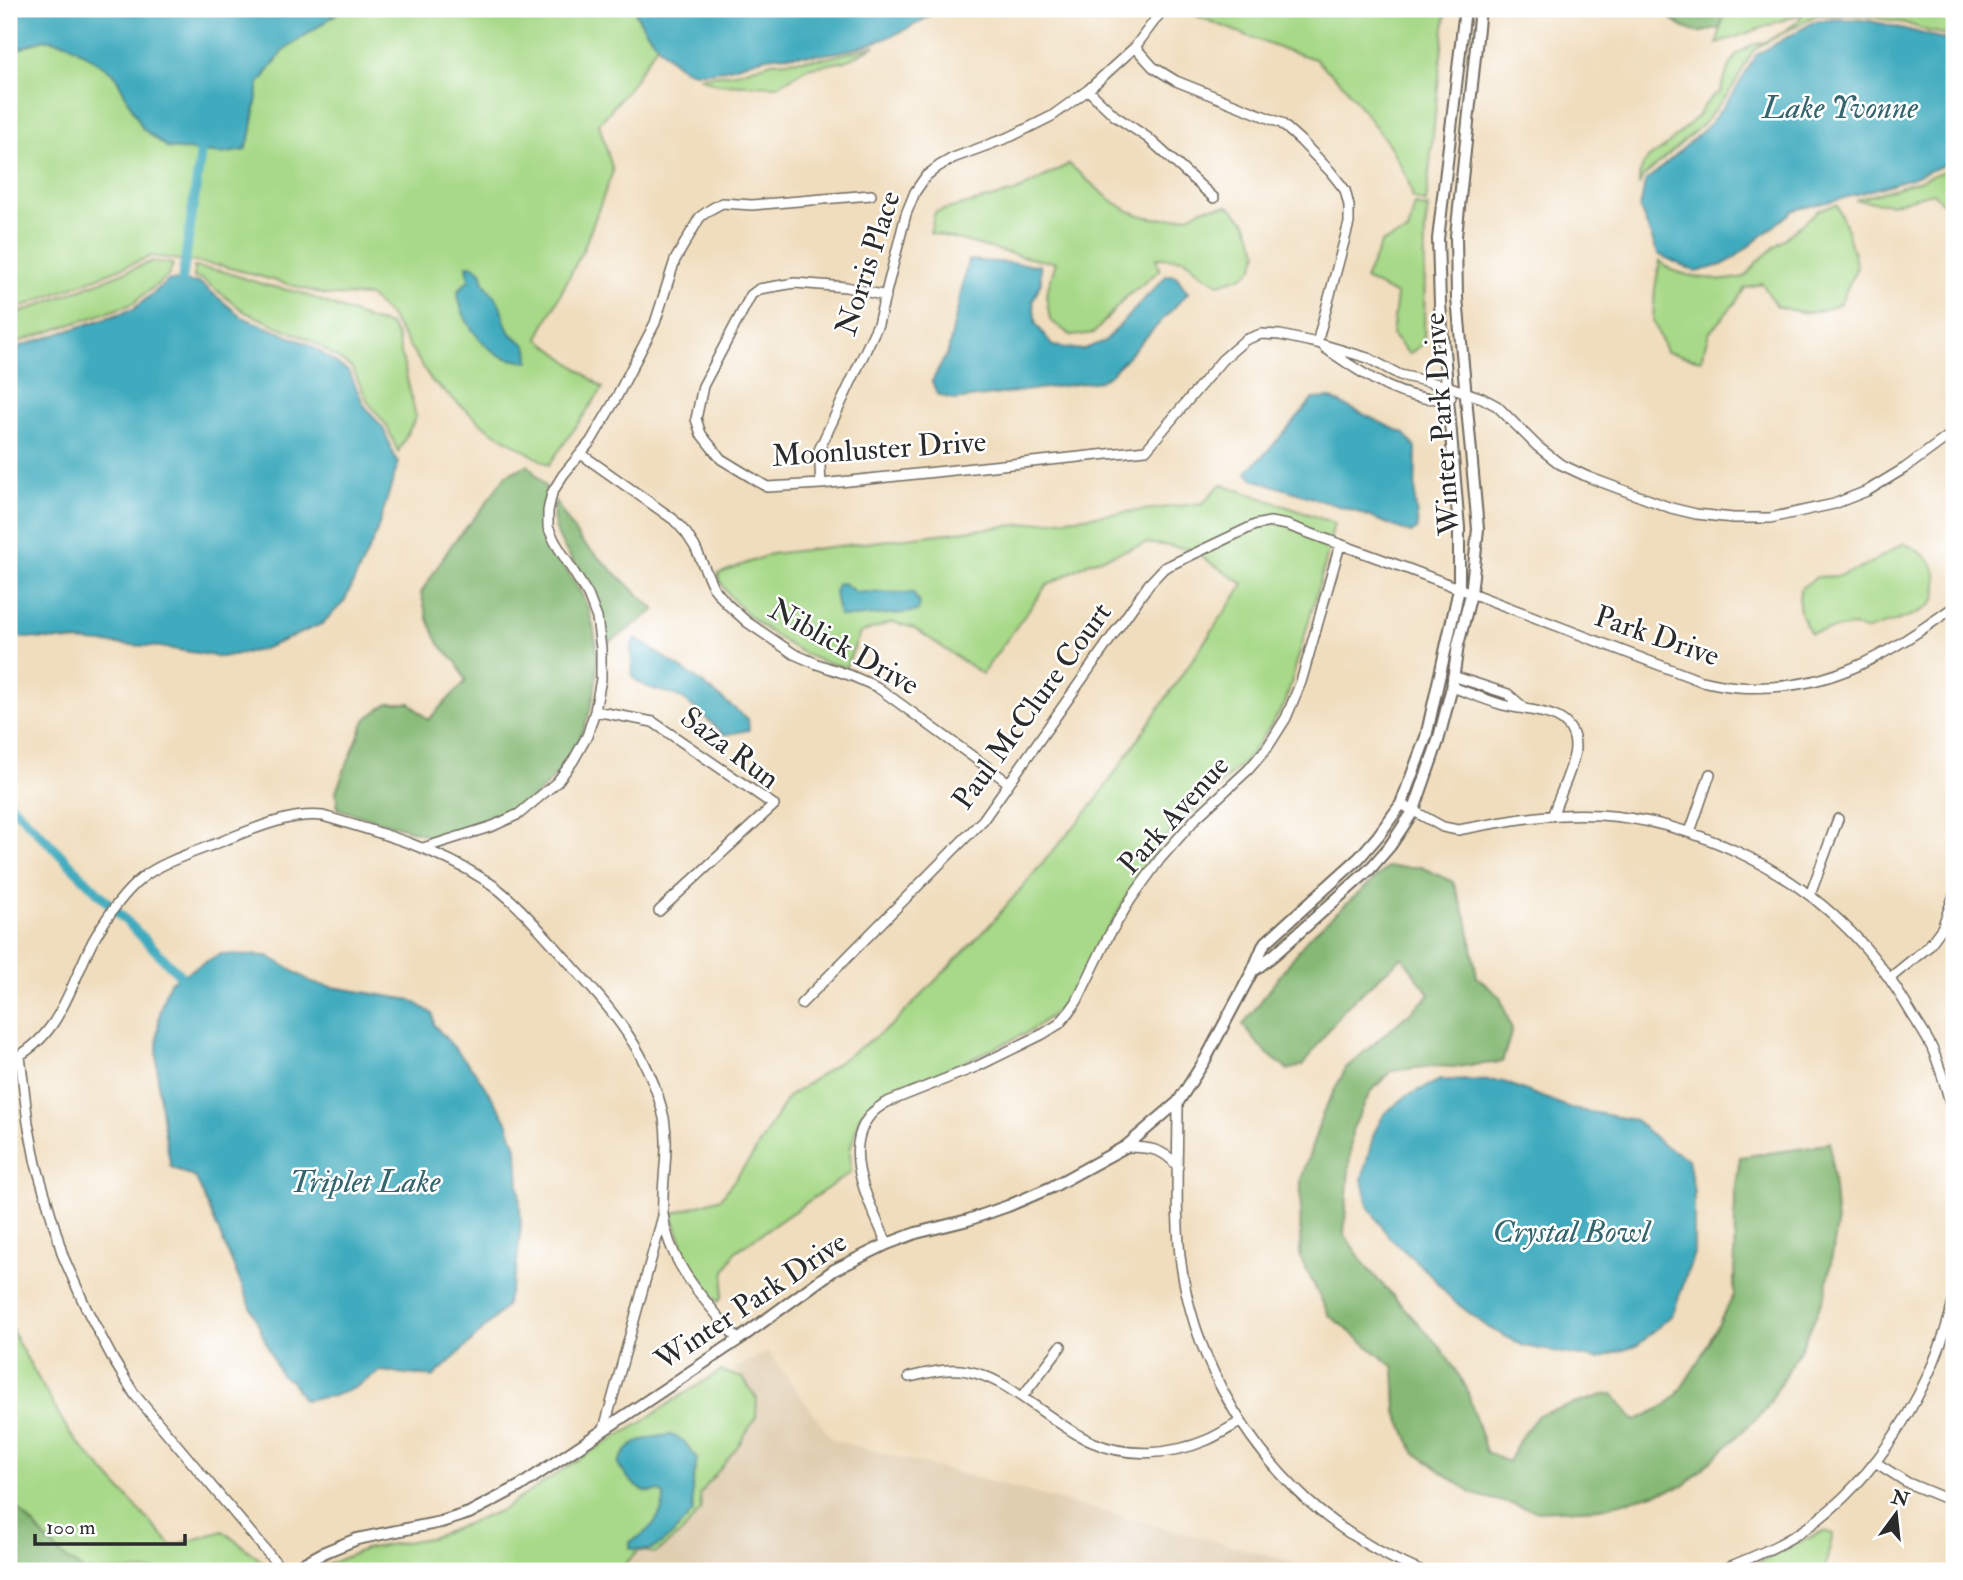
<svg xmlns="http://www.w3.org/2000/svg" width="1963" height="1580" viewBox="0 0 1963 1580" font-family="'IM FELL Double Pica',serif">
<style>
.built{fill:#e0ceb1}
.green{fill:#a7d988;stroke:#69825a;stroke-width:2}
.forest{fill:#85b974;stroke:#587250;stroke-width:2}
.water{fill:#3fabbe;stroke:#356b74;stroke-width:2}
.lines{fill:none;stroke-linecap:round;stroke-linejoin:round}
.canal{stroke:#3fabbe;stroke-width:10}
.minor-casing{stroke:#70695e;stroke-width:12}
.tertiary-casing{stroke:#70695e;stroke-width:14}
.minor{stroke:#fff;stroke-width:9}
.tertiary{stroke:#fff;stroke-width:10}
.labels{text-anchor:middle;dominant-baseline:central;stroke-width:5;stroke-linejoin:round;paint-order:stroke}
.street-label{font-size:30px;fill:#2b2b2b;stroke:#fff}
.water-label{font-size:32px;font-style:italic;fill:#34656d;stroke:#fff}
</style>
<rect width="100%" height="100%" fill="#fff"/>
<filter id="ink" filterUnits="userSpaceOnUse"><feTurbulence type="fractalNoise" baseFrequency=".0143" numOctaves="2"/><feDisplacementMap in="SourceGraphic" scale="14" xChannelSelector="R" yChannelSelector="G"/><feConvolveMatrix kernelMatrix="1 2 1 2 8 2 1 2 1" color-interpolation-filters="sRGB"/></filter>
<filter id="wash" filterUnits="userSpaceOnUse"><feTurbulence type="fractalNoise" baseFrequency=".00686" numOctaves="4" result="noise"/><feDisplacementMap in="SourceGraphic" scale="28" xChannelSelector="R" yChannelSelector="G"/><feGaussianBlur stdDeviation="1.57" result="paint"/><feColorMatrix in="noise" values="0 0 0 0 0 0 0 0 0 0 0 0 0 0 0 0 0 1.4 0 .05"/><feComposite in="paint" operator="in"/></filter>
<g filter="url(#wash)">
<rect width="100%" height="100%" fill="#f0ddbd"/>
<path class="built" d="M768 1351 833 1440 1328 1571H618L638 1551 656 1552 683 1532 700 1494 738 1446 756 1417 743 1378 734 1369Z"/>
<path class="green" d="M343 9H635L636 15 657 45 629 88 599 124 613 171 583 250 538 338 603 388 549 465 487 428 432 381 390 316 369 296 326 295 223 266 152 256 9 312V53L44 39 67 43 114 73 143 129 245 150 251 134 259 84 283 51Z
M1185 9H1446L1426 203 1413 198 1408 180 1390 146 1343 84 1315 59 1276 47 1184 11Z
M1725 9H1954V36L1928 31 1905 23 1861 15H1816L1761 45 1753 51 1731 90 1703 124 1642 178 1639 186V177L1643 165 1649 158 1666 146 1699 115 1703 107 1712 97 1720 92 1727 72 1736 55 1752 45 1765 42 1782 33 1798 21 1803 13 1717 44Z
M875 46 846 61 807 68 778 86 716 84 699 77 736 73 772 62 828 58Z
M1069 164C1107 196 1132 229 1187 216 1193 215 1197 211 1202 209 1210 206 1221 207 1229 206L1246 222 1258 252 1253 268 1244 276 1219 284 1203 275 1185 259 1156 258 1160 270 1124 299 1094 333 1072 336 1050 320 1046 295 1056 262C1013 258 973 241 930 233L935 212 1015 192Z
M1954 167V214L1933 193 1891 204 1855 200 1913 183Z
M1415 204 1424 208 1428 207 1425 229 1424 343 1409 354 1392 335 1397 295 1365 279 1382 242 1408 232Z
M1837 205 1847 230 1857 267 1840 304C1811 315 1807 315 1776 306L1762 283 1745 288 1736 302 1709 333 1701 360 1666 352 1653 320 1655 288 1660 261 1671 270 1695 277 1727 280 1745 277 1757 262 1820 209Z
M153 261 173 264 169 275 132 304 9 345V317Z
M194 267 222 271 265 285 301 293 373 321 390 325 397 336 416 417 398 452 387 426 368 402 352 368 312 341 245 312 202 279 194 278Z
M1221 484 1334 523 1325 564 1285 704 1250 756 1166 837 1138 877 1066 1004 1029 1032 967 1061 876 1098 860 1115 850 1150 851 1172 735 1252 725 1271 722 1297 718 1302 698 1279 686 1256 672 1214 721 1198 753 1155 787 1098 892 1025 988 927 1095 802 1244 584 1189 549 1147 543 1088 563 1046 586 982 674 914 628 892 622 860 633 846 667C837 665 828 663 819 660 790 650 725 605 718 574L771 554 1203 503Z
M1904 543C1921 552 1937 560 1937 583 1937 590 1937 598 1932 604 1922 615 1880 625 1865 631L1853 626 1811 633C1800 616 1796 608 1801 588L1817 577 1838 576 1864 567Z
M9 1323 17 1341 70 1434 172 1546 223 1531 263 1562 266 1571H84L60 1554 9 1499Z
M721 1371 743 1378 757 1399 756 1417 738 1446 700 1494 701 1510 683 1532 656 1553 638 1551 618 1571H313L365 1549 434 1537 502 1510 588 1453 641 1423 674 1400Z
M1823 1531 1833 1534 1824 1571H1743Z"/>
<path class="forest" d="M1664 9H1725L1720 28C1713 30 1703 33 1697 32 1684 30 1669 20 1664 9Z
M528 465 548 490C546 497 543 504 543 511 539 546 572 571 585 601 616 674 585 767 518 808 493 824 460 831 432 839L420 833 338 809 336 791 365 720 388 703H410L428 720 466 681 456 662 439 644 427 617 421 593 452 544 481 510 506 475Z
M555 501 581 541 655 610 622 634 607 643 606 646C604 628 601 610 593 593 579 562 546 539 555 501Z
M1388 867H1421L1453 882 1468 923 1477 977 1500 997 1512 1030 1502 1062 1454 1067 1432 1066 1392 1071 1371 1091 1352 1130 1344 1234 1368 1269 1441 1348 1466 1387 1486 1452 1508 1462 1521 1437 1538 1415 1603 1395 1613 1394 1635 1421 1667 1405 1676 1396 1695 1367 1734 1295 1735 1193 1740 1157 1812 1147 1830 1142 1837 1225 1826 1293 1803 1344 1766 1409 1684 1486 1601 1508 1537 1511 1473 1494 1414 1452 1396 1410 1394 1367 1329 1315 1300 1257 1301 1180 1323 1113 1346 1068 1430 995 1402 957 1344 1009 1303 1065 1288 1070 1263 1050 1243 1025 1308 938Z
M9 1499 60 1554 84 1571H9Z"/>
<path class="water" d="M9 9H343L283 51 259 84 251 134 245 150 221 154 168 148 143 129 114 73 67 43 44 39 9 53Z
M635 9H939C910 32 863 49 826 54 807 56 787 54 768 57 742 62 717 77 690 71 671 66 640 27 635 9Z
M1817 20C1831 20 1847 18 1862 20 1893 24 1923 35 1954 41V161L1912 178 1841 199 1794 210 1733 259 1722 265 1696 272 1658 254 1640 209 1645 182 1706 128 1734 93 1756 55Z
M968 260 1040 265 1041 282 1033 301 1036 324 1053 346 1082 350 1105 341 1167 275 1176 276 1188 293 1112 373 1100 381 955 400 937 394 932 381 948 352Z
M467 265 474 266 482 273C482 286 492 291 498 301 504 311 503 324 510 332 523 348 529 336 529 362 520 361 511 360 501 356 479 345 459 316 458 291L469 280Z
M169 280 200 283 242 317 310 345 349 372 364 405 383 428 398 464 375 537 344 602 322 624 261 650 221 657 160 647 17 637 9 640V350L134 309Z
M1329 398 1405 434 1416 448 1415 501 1418 528 1411 533 1358 512 1253 479 1246 472 1269 450 1313 399Z
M843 583 856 592 913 593 920 604 918 611C903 614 888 614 873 615 861 616 851 619 839 616L835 592 837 584Z
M635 638 697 679 748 719 749 730 725 735C712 724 695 707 681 698 666 690 649 692 633 678L631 647Z
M220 954 268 956 315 984 411 1000 433 1014 434 1025 473 1069 506 1119 517 1150 521 1225 516 1272 505 1307 468 1345 433 1377 381 1371 352 1389 333 1396 303 1400 292 1382 281 1375 274 1361 196 1178 171 1167C161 1116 152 1065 160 1013 161 1003 166 992 170 982Z
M1440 1080 1501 1081 1573 1109 1635 1120 1663 1145 1688 1159 1694 1191V1253L1673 1314 1638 1345 1597 1359 1524 1346 1489 1328 1451 1299 1429 1273 1389 1237 1368 1206 1362 1179 1374 1133 1385 1113 1405 1097Z
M670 1435C686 1439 687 1446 697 1459L692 1489 693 1512C677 1529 657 1559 630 1548V1542C648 1533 665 1516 664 1495L659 1491C655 1491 651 1492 647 1492 635 1488 624 1475 618 1464 629 1440 646 1438 670 1435Z"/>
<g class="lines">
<path class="canal" d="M182 281 201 152
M9 803 181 976"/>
</g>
</g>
<g filter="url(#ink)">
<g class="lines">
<defs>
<path id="minor" d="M1135 47 1153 67 1176 81 1281 123 1301 141 1330 171 1345 190 1349 206V223L1317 343
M1088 90 1115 116 1148 138 1214 198
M886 296 846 287 795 283 759 289 751 295 703 386 696 419 701 434 721 459 767 487 821 484 1146 450 1222 360 1245 340 1261 334 1280 335 1317 343 1368 358 1400 375 1447 386 1482 398 1497 406 1537 446 1560 464 1588 477 1671 508 1696 514 1733 518H1770L1834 504 1867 491 1905 468 1954 432
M1325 348C1360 372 1407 407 1451 397
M581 454 673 519 686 533 695 547 713 587 727 604 747 622 794 654 817 664 852 676 877 687 1009 783
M821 484 819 450 878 324 906 214 915 192 926 176 939 166 953 158 1012 136 1052 116 1088 90 1135 47 1163 9
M1453 676 1508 694 1523 707
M1452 687C1469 693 1486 700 1503 705 1529 712 1575 708 1575 747 1575 764 1559 796 1553 814
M595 711 653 722 774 805 659 911
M1401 804 1443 827 1458 830C1506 821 1551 812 1600 815 1691 821 1787 866 1850 931 1874 955 1893 982 1910 1011 1917 1023 1926 1035 1932 1048 1940 1067 1949 1098 1954 1118
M1690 832 1710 774
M423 848 493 826 519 814 557 782 573 761 587 736 595 711 601 679V648L597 618 588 595 555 542 548 527V511L552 493 563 475 591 441 614 402 655 323 675 260 700 217 711 209 722 203 752 205 871 195
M1810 895 1838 819
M1890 978 1928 947 1942 928 1954 895
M801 1004 983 820 1149 584 1164 568 1255 525 1270 522 1287 525 1411 570 1701 681C1713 683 1725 686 1738 687 1827 693 1885 656 1954 607
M20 1056 28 1123 36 1164 63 1256 86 1308 114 1361 135 1395 283 1571
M9 1061C61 1037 69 987 93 941 106 918 121 895 142 878 161 862 201 850 225 840 256 828 289 813 323 816 378 832 436 848 485 880 510 895 538 928 558 950 605 1003 648 1046 664 1118 670 1150 661 1182 663 1214 668 1265 707 1302 738 1340
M1178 1102C1178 1153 1175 1205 1180 1256 1191 1349 1239 1438 1308 1501 1340 1530 1380 1554 1420 1571
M1125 1147C1147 1147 1164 1148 1178 1167
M887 1244C872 1206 838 1151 872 1113 876 1109 881 1106 885 1103L978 1066 1043 1034 1059 1024 1070 1011 1077 1001 1108 937 1131 899 1160 859 1197 817 1248 770 1267 748 1286 718 1301 682 1340 545
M909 1377C928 1373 948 1367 967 1371 995 1376 1019 1395 1042 1411 1058 1422 1074 1434 1092 1442 1128 1458 1172 1455 1207 1440 1219 1435 1229 1428 1240 1422
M1022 1397 1061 1346
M604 1429 663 1216
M1875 1462 1908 1483 1954 1502
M1718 1571C1747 1560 1779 1547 1805 1529 1878 1479 1935 1384 1954 1298"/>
<path id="tertiary" d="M1256 969 1275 954 1370 869 1390 846 1414 810 1438 741 1452 687 1458 645 1471 594 1478 529 1457 298 1456 236 1480 9
M290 1571 325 1552 357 1539 441 1522 469 1513 520 1486 738 1340 834 1270 887 1244 916 1233 968 1220 1008 1206 1052 1187 1125 1147 1178 1102 1205 1060 1253 970 1264 944 1359 858 1378 836 1401 804 1426 737 1459 589V528L1440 304 1438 239 1465 9"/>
</defs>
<use href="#minor" class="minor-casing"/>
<use href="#tertiary" class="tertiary-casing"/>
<use href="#minor" class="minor"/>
<use href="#tertiary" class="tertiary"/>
</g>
</g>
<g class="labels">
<g class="street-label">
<text transform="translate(868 263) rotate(-72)">Norris Place</text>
<text transform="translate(1442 424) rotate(-94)">Winter Park Drive</text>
<text transform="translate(879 449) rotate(-4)">Moonluster Drive</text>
<text transform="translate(1657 636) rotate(19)">Park Drive</text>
<text transform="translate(844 647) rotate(29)">Niblick Drive</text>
<text transform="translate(1032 706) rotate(-54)">Paul McClure Court</text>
<text transform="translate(730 748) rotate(37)">Saza Run</text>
<text transform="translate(1174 815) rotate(-48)">Park Avenue</text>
<text transform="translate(751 1301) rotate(-34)">Winter Park Drive</text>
</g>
<g class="water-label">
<text x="1840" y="108">Lake Yvonne</text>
<text x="365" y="1182">Triplet Lake</text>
<text x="1571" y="1232">Crystal Bowl</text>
</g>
</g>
<rect width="1963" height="1580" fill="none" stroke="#fff" stroke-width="35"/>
<g transform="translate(1896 1514) rotate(15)" stroke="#ffffff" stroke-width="5" paint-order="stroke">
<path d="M0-5L12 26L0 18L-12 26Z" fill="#2b2b2b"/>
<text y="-10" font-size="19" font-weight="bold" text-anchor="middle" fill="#2b2b2b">N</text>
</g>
<path d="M35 1534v10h150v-10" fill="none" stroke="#2b2b2b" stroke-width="3.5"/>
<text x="46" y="1534" font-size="21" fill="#2b2b2b" stroke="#ffffff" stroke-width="5" paint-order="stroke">100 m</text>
</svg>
